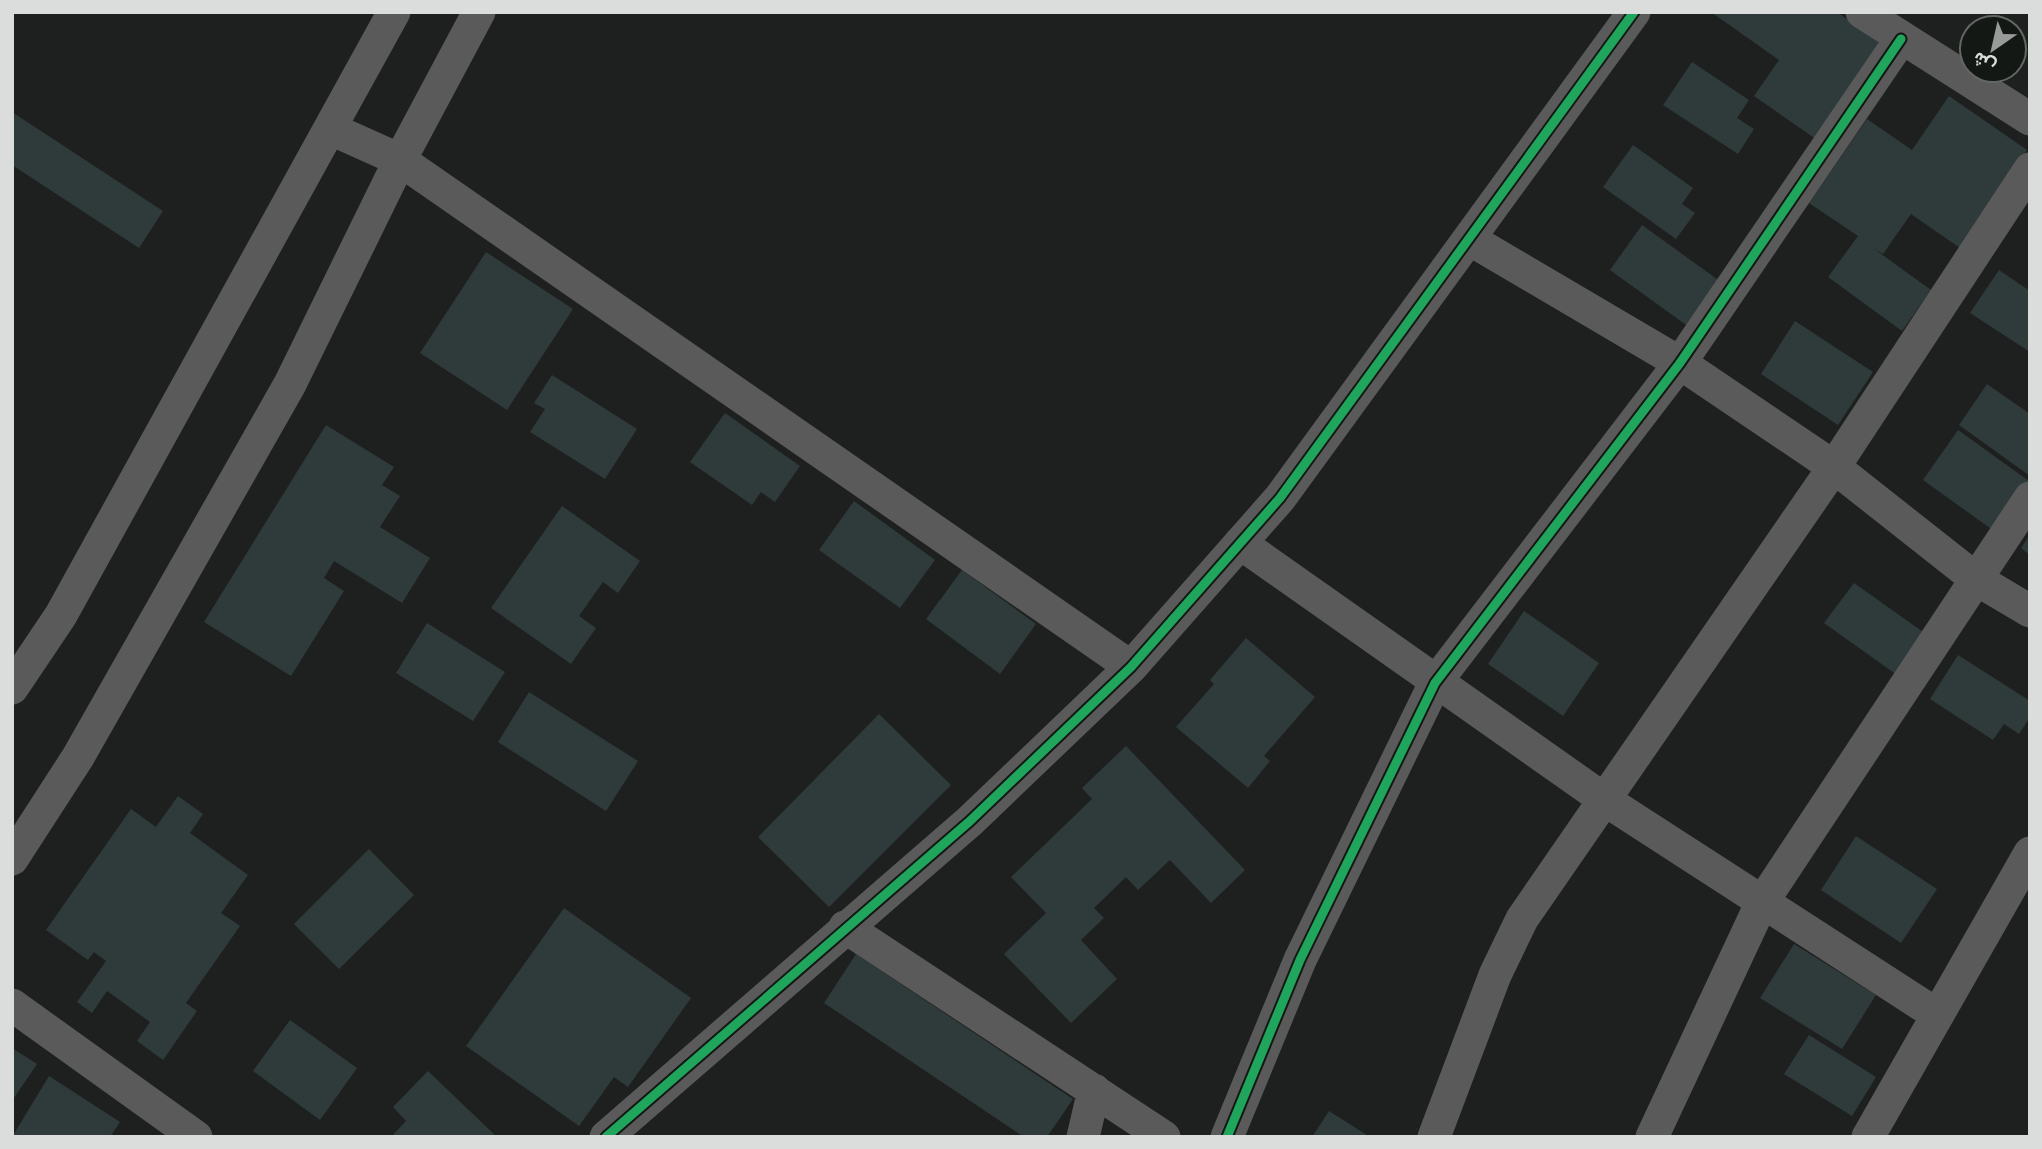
<svg xmlns="http://www.w3.org/2000/svg" width="2042" height="1149" viewBox="0 0 2042 1149" font-family="Cabin,Vazirmatn,sans-serif">
<style>
.building{fill:#2e3b3a}
.lines{fill:none;stroke-linecap:round;stroke-linejoin:round}
.minor{stroke:#595a59;stroke-width:33}
.cycleway-casing{stroke:#141815;stroke-width:13}
.cycleway{stroke:#20a55d;stroke-width:9}
</style>
<rect width="100%" height="100%" fill="#1e201f"/>
<path class="building" d="M1711 12H1837L1887 48 1820 142 1754 96 1779 60Z
M1692 62 1749 100 1737 118 1754 129 1738 154 1663 105Z
M1949 96 2027 150 1960 248 1911 214 1883 254 1873 248 1931 290 1902 331 1828 277 1858 236 1809 203 1867 119 1912 150Z
M12 112 163 211 139 248 12 165Z
M1633 145 1693 188 1682 204 1695 213 1676 239 1603 187Z
M1642 225 1721 282 1689 327 1610 270Z
M486 252 573 309 507 410 420 353Z
M1999 270 2030 291V352L1970 313Z
M1795 321 1873 372 1838 425 1761 374Z
M552 375 637 429 605 479 530 432 545 409 534 403Z
M1987 384 2030 414V476L1959 425Z
M725 413 800 466 775 502 761 492 752 505 690 462Z
M326 425 394 467 382 485 400 496 380 527 430 558 402 603 334 561 324 578 344 591 291 676 204 622Z
M1958 430 2029 481 1994 531 1923 480Z
M854 501 935 560 900 608 819 550Z
M562 506 640 561 618 593 603 582 579 616 596 628 571 664 491 608Z
M2030 535V555L2021 548Z
M962 570 1036 624 1000 674 926 619Z
M1854 583 1933 639 1904 680 1824 623Z
M1524 611 1599 663 1563 716 1488 664Z
M427 623 505 672 473 721 396 673Z
M1246 638 1315 697 1264 756 1270 761 1248 788 1176 727 1214 684 1210 680Z
M1958 655 2030 701V717L2019 734 2004 724 1993 740 1930 699Z
M529 692 638 761 606 811 498 742Z
M879 714 951 785 829 907 758 837Z
M1126 746 1245 870 1211 903 1170 860 1138 890 1126 877 1094 908 1104 918 1081 940 1117 979 1071 1023 1004 954 1046 913 1011 877 1092 799 1082 788Z
M178 796 203 814 190 833 248 875 221 913 240 926 186 1003 197 1011 163 1060 137 1041 150 1022 107 991 92 1013 77 1002 106 961 94 952 88 960 46 930 131 809 156 827Z
M1856 836 1937 889 1901 943 1821 890Z
M369 849 414 895 339 969 294 924Z
M564 908 691 998 628 1087 614 1077 579 1126 466 1046Z
M1794 944 1876 995 1842 1049 1760 998Z
M856 954 1073 1099 1047 1137H1024L824 1003Z
M290 1020 357 1068 320 1120 253 1071Z
M1809 1035 1876 1077 1852 1116 1784 1074Z
M12 1048 37 1064 12 1101Z
M428 1071 497 1137H391L406 1121 393 1107Z
M49 1076 120 1122 110 1137H12Z
M1329 1111 1370 1137H1312Z"/>
<g class="lines">
<path class="minor" d="M1862 12 2030 119
M331 129 400 160 1131 667
M1471 240 1680 363 1834 467 1976 579 2030 611
M1240 543 1605 800 1936 1014
M12 688 61 615 394 12
M12 859 78 757 290 384 400 160 479 12
M845 927 1164 1137
M12 1005 196 1137
M606 1137 970 821 1131 667 1280 498 1634 12
M1083 1137 1094 1090
M1227 1137 1300 960 1435 683 1680 363 1901 39
M1434 1137 1495 975 1522 919 1834 467 2030 169
M1652 1137 1761 904 2030 498
M1868 1137 2030 853"/>
<defs>
<path id="cycleway" d="M606 1137 970 821 1131 667 1280 498 1634 12
M1227 1137 1300 960 1435 683 1680 363 1901 39"/>
</defs>
<use href="#cycleway" class="cycleway-casing"/>
<use href="#cycleway" class="cycleway"/>
</g>
<rect width="2042" height="1149" fill="none" stroke="#dadddb" stroke-width="28"/>
<g transform="translate(1993 49) rotate(214)"><circle r="33" fill="#141815" stroke="#636764" stroke-width="2"/>
<path d="M0-5L12 26L0 18L-12 26Z" fill="#989b99"/>
<text y="-10" font-size="19" font-weight="bold" text-anchor="middle" fill="#dadddb">ش</text>
</g>
</svg>
